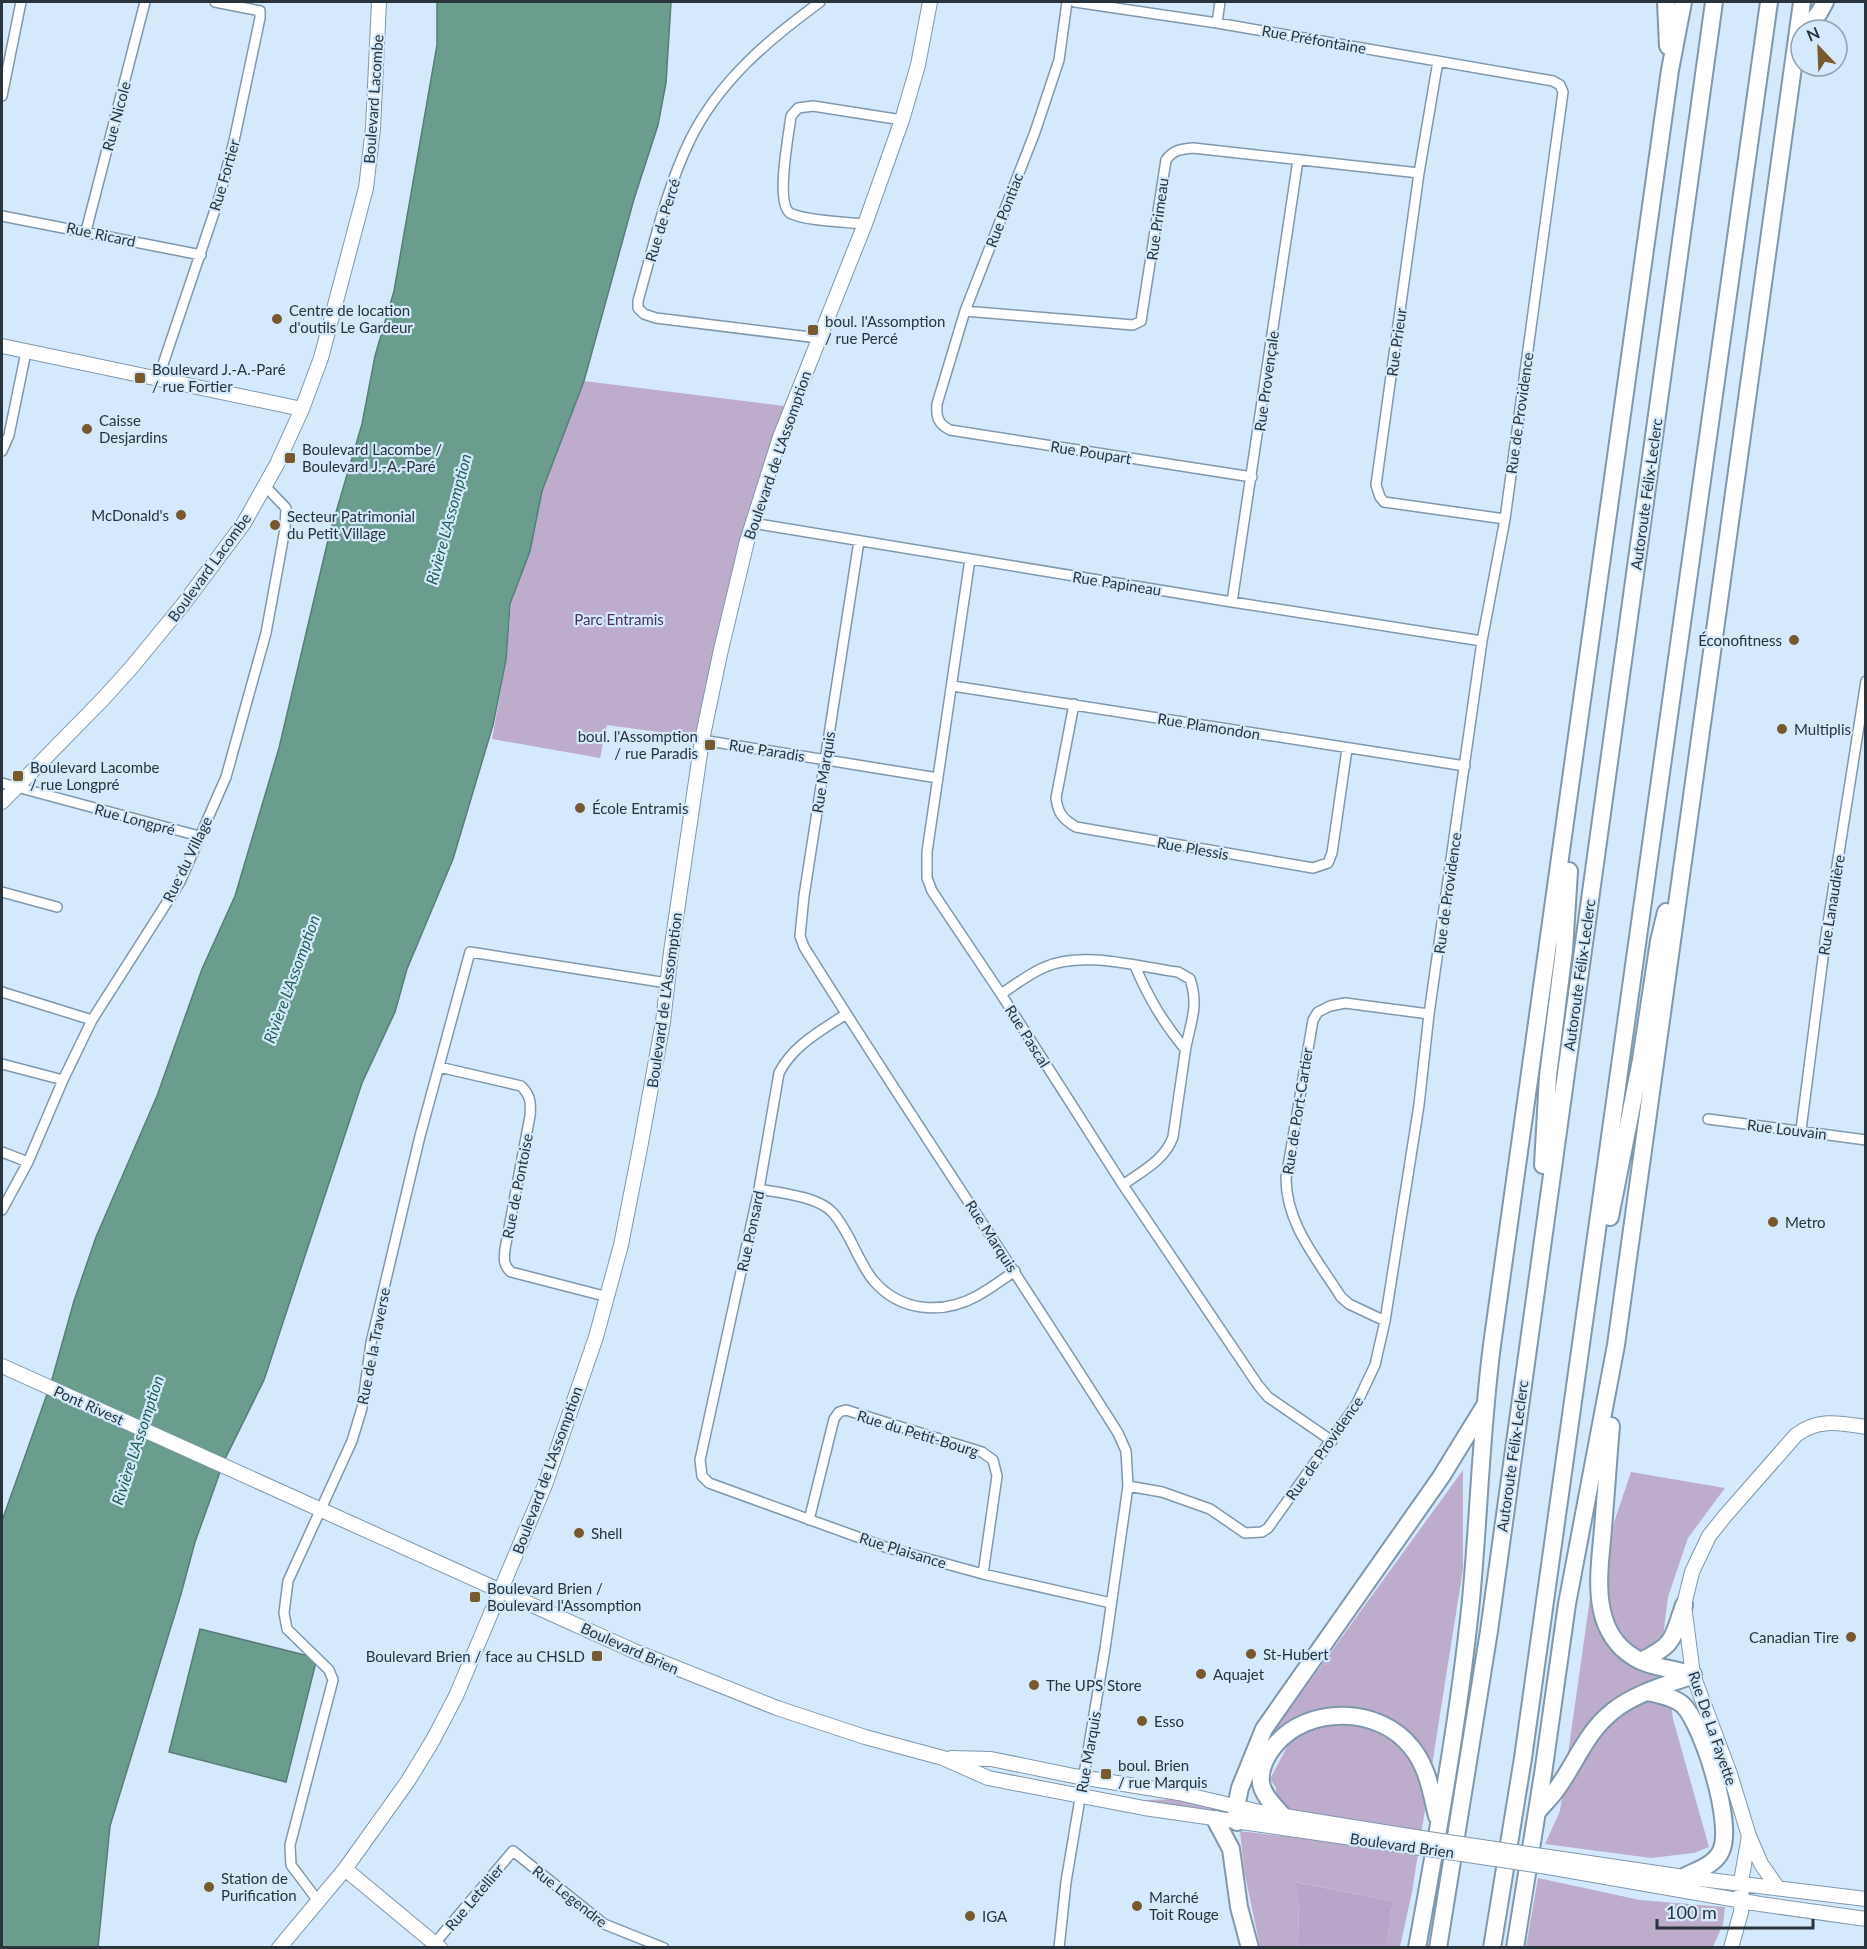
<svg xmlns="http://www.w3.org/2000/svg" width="1867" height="1949" viewBox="0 0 1867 1949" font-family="Lato,sans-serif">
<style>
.green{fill:#beaccc}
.forest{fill:#baa5ca}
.water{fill:#6b9d8f;stroke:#577d76;stroke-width:1.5}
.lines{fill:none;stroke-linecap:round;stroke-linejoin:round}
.street-casing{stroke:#7f98ac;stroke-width:12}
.secondary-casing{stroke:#7f98ac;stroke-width:16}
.highway-casing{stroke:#7f98ac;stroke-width:20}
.street{stroke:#fff;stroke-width:9}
.secondary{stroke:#fff;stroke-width:14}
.highway{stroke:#fff;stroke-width:16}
.secondary-bridge-casing{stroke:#7f98ac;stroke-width:16;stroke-linecap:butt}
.secondary-bridge{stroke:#fff;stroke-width:14}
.poi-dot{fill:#77592d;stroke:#d4e9fb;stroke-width:2}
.labels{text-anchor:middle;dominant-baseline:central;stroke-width:4.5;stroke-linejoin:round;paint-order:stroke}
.street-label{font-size:15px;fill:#29333b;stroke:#d4e9fb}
.poi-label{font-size:15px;fill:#29333b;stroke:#d4e9fb;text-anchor:start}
.park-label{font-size:15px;fill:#4d3061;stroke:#d4e9fb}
.water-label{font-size:16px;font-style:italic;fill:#1f6052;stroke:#d4e9fb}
</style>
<rect width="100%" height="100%" fill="#d4e9fb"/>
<path class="green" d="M584 381 792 407 781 433 703 738 607 725 600 758 492 739 506 662 511 604 530 550 542 492Z
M1463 1470V1569L1412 1892 1400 1947H1386L1393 1901 1295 1882 1299 1900 1298 1942 1301 1947H1260L1244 1870 1240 1831 1279 1836 1276 1788 1270 1779 1287 1747 1273 1732Z
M1631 1472 1725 1488 1688 1538 1668 1597 1663 1637 1673 1719 1709 1847 1694 1853 1651 1858 1545 1844 1560 1811 1591 1591Z
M1174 1799 1222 1811V1813L1146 1802 1147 1800Z
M1538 1878 1640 1900 1725 1907 1723 1924 1713 1947H1526Z"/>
<path class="forest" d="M1294 1882 1393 1901 1386 1947H1301L1298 1942 1299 1900Z"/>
<path class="water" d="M437 2H671L666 83 658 125 634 199 584 381 542 491 530 551 510 604 506 660 493 725 453 859 407 969 395 1012 362 1083 264 1380 224 1461 195 1542 181 1594 110 1826 98 1947H2V1521L51 1383 74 1301 96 1237 157 1096 202 969 235 896 279 748 329 536 362 424 375 356 394 291 437 45Z
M200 1629 317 1658 286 1782 169 1752Z"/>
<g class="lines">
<defs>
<path id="street" d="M1067 2 1059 60 1035 132 965 311 937 404C936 417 938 424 950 430L1252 477
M1075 2 1217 23 1553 81 1560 85 1563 92 1505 519 1482 641 1429 1014 1419 1105 1385 1321 1375 1365 1356 1405 1268 1528 1262 1532 1245 1533 1210 1509 1162 1492 1128 1486
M1217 23 1220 2
M1438 61 1419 173 1376 485 1380 497 1384 502 1505 519
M2 96 21 2
M2 216 201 255
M865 224C847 222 804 221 790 213 775 202 789 134 791 116L798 108 813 106 902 120
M86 231 145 2
M965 311 1133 325 1141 321 1166 160C1173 150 1181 149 1193 148L1419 173
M818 338 656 318 644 314 638 308V301C653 248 666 189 690 140 719 81 768 40 820 2
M158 379 219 198 234 141 260 18V11L215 2
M2 451 9 435 26 352
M752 523 1232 602 1482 641
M859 541 804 896 800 936 804 947C906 1110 1015 1270 1118 1433L1126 1451 1128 1486 1105 1649 1066 1882 1059 1948
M970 559 927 852V878L932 891 1001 994 1123 1185 1258 1385 1268 1397 1332 1441
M1232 602 1298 160
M953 686 1465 766
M1074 704 1056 798C1058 814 1063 819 1076 827L1313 868 1328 863 1332 853 1347 749
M702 740 938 778
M2 783 199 836
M2 892 57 907
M1135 966C1149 999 1163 1022 1185 1049
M2 992 92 1020
M1001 994C1015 985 1030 973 1045 967 1082 950 1139 967 1178 972L1190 979C1200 1009 1189 1024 1185 1053 1181 1081 1177 1109 1173 1137 1165 1160 1142 1171 1123 1185
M846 1014C821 1031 793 1045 779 1073L759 1189 700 1460 702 1476 709 1483 885 1547 983 1574 1111 1603
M2 1064 63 1080
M439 1067 521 1086C531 1096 531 1103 530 1116L505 1249C504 1259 503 1265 511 1272L608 1297
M1708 1119 1866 1140
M1801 1130 1825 942 1866 681
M2 1152 28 1162
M759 1189C780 1193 818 1196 833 1213 850 1232 857 1260 873 1280 900 1312 942 1315 977 1296 990 1289 1003 1279 1015 1271
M2 1210 28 1162 63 1080 92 1020 180 882 226 777 266 633 285 529 286 508 264 485
M1385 1321 1349 1304 1341 1297C1317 1259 1286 1224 1286 1178L1313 1020 1318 1012 1330 1006 1345 1003 1429 1014
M809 1520 834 1419 839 1412 846 1410 982 1452 993 1460 997 1476 983 1574
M318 1901 291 1865 290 1845 333 1680 329 1670 287 1629 284 1613 288 1581 352 1441 362 1408 371 1343 420 1136 470 952 667 983
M435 1943 513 1851 604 1924 664 1948"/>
<path id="secondary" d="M2 346 302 409
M2 802 103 699 131 668 182 606 244 523 277 464 302 409 321 358 366 188 373 128 379 2
M2 1366 634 1651 777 1708 865 1737 943 1758 988 1778 1144 1808 1414 1847
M951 1758 991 1759 1074 1776 1179 1793 1260 1812 1415 1837
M1749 1836 1761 1864 1778 1888
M1549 1857 1684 1877 1866 1899
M1548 1867 1760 1904 1866 1919
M345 1869 440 1948
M279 1948 345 1869 408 1781 433 1740 456 1696 545 1485 596 1337 621 1245 640 1148 663 1022 671 952 702 740 720 654 747 541 780 437 865 224 902 120 918 65 930 2
M1731 1948 1741 1912 1742 1876 1749 1836 1730 1774 1693 1675 1684 1605 1692 1572 1709 1536 1725 1516 1796 1435C1818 1418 1840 1423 1866 1427"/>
<path id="highway" d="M1666 2 1668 46
M1805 30 1819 13 1825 2
M1543 1165 1548 1076 1564 950 1569 871
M1610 1217 1641 1060 1659 941 1666 912
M1611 1426C1608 1460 1606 1494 1603 1528 1601 1555 1596 1584 1602 1611 1606 1629 1616 1646 1632 1656 1649 1668 1674 1668 1693 1675
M1641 1661C1675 1644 1672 1640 1684 1605
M1648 1692C1660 1695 1674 1697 1683 1705 1703 1725 1734 1825 1721 1851 1715 1865 1697 1870 1684 1877
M1538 1811C1544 1804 1551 1797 1556 1790 1576 1763 1586 1732 1613 1711 1635 1693 1667 1685 1693 1675
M1283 1816C1275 1806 1263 1796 1261 1783 1259 1768 1266 1756 1275 1745 1308 1705 1380 1706 1412 1748 1428 1768 1431 1792 1437 1816
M1215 1819 1231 1849 1239 1907 1250 1948
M1237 1822 1236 1807 1240 1788 1264 1729 1441 1477 1484 1407
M1417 1948C1438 1832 1459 1717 1471 1600 1479 1515 1481 1430 1492 1345L1670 70 1683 2
M1438 1948 1489 1631 1714 2
M1492 1948 1523 1758 1769 2
M1515 1948 1543 1774 1567 1604 1616 1345 1802 2"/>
</defs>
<use href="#street" class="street-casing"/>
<use href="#secondary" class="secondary-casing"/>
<use href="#highway" class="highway-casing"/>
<use href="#street" class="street"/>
<use href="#secondary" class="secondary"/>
<use href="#highway" class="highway"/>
<defs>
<path id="secondary-bridge" d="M1415 1837 1549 1857
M1414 1847 1548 1867"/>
</defs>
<use href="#secondary-bridge" class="secondary-bridge-casing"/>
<use href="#secondary-bridge" class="secondary-bridge"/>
</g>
<g class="poi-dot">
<circle cx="277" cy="319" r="6"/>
<rect x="807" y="324" width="12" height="12" rx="3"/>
<rect x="134" y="372" width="12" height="12" rx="3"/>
<circle cx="87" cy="429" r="6"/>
<rect x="284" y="452" width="12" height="12" rx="3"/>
<circle cx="181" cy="515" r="6"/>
<circle cx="275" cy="525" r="6"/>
<circle cx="1794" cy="640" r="6"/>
<circle cx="1782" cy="729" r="6"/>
<rect x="704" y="739" width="12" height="12" rx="3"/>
<rect x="12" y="770" width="12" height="12" rx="3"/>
<circle cx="580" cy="808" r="6"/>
<circle cx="1773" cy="1222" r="6"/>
<circle cx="579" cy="1533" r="6"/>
<rect x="469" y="1591" width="12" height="12" rx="3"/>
<circle cx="1851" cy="1637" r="6"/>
<circle cx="1251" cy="1654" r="6"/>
<rect x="591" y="1650" width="12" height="12" rx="3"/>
<circle cx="1201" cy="1674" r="6"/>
<circle cx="1034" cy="1685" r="6"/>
<circle cx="1142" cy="1721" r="6"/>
<rect x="1100" y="1768" width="12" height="12" rx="3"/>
<circle cx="209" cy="1887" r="6"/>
<circle cx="1137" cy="1906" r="6"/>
<circle cx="970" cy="1916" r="6"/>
</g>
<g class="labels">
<g class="street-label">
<text transform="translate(1314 39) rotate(10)">Rue Préfontaine</text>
<text transform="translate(373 99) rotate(-86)">Boulevard Lacombe</text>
<text transform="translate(116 116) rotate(-75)">Rue Nicole</text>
<text transform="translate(224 175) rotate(-74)">Rue Fortier</text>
<text transform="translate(1004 210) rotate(-69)">Rue Pontiac</text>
<text transform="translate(1157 219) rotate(-82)">Rue Primeau</text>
<text transform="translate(662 220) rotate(-73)">Rue de Percé</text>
<text transform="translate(101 234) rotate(12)">Rue Ricard</text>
<text transform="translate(1396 342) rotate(-82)">Rue Prieur</text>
<text transform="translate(1266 381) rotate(-82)">Rue Provençale</text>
<text transform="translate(1519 413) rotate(-82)">Rue de Providence</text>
<text transform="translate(1091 452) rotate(9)">Rue Poupart</text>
<text transform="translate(777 455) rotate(-71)">Boulevard de L'Assomption</text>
<text transform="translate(1646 494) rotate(-82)">Autoroute Félix-Leclerc</text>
<text transform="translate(209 567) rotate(-54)">Boulevard Lacombe</text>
<text transform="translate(1117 583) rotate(9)">Rue Papineau</text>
<text transform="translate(1209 726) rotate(9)">Rue Plamondon</text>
<text transform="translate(767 750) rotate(9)">Rue Paradis</text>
<text transform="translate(823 772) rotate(-81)">Rue Marquis</text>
<text transform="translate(135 819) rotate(15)">Rue Longpré</text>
<text transform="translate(1193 848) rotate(10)">Rue Plessis</text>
<text transform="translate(187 859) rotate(-64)">Rue du Village</text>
<text transform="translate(1447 893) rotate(-82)">Rue de Providence</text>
<text transform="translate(1831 905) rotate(-81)">Rue Lanaudière</text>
<text transform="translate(1579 975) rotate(-82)">Autoroute Félix-Leclerc</text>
<text transform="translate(664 1000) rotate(-82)">Boulevard de L'Assomption</text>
<text transform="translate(1028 1036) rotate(58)">Rue Pascal</text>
<text transform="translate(1297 1111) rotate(-81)">Rue de Port-Cartier</text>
<text transform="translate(1787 1129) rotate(7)">Rue Louvain</text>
<text transform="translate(517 1186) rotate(-79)">Rue de Pontoise</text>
<text transform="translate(750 1231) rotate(-78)">Rue Ponsard</text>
<text transform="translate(992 1236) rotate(57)">Rue Marquis</text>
<text transform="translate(373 1346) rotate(-79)">Rue de la Traverse</text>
<text transform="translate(89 1405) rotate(24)">Pont Rivest</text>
<text transform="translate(918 1433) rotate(17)">Rue du Petit-Bourg</text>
<text transform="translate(1324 1448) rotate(-55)">Rue de Providence</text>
<text transform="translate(1512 1456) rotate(-82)">Autoroute Félix-Leclerc</text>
<text transform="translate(547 1470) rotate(-70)">Boulevard de L'Assomption</text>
<text transform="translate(903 1550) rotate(17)">Rue Plaisance</text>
<text transform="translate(630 1648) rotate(24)">Boulevard Brien</text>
<text transform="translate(1713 1728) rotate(71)">Rue De La Fayette</text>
<text transform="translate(1088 1752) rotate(-80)">Rue Marquis</text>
<text transform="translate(1402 1845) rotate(8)">Boulevard Brien</text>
<text transform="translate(570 1896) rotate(38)">Rue Legendre</text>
<text transform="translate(474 1897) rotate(-50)">Rue Letellier</text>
</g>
<g class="poi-label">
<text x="289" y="310">Centre de location<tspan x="289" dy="17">d'outils Le Gardeur</tspan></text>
<text x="825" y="321">boul. l'Assomption<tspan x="825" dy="17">/ rue Percé</tspan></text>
<text x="152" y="369">Boulevard J.-A.-Paré<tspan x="152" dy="17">/ rue Fortier</tspan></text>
<text x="99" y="420">Caisse<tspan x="99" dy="17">Desjardins</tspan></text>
<text x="302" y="449">Boulevard Lacombe /<tspan x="302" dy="17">Boulevard J.-A.-Paré</tspan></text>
<text x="169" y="515" text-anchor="end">McDonald's</text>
<text x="287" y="516">Secteur Patrimonial<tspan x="287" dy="17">du Petit Village</tspan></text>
<text x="1782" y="640" text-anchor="end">Éconofitness</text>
<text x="1794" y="729">Multiplis</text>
<text x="698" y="736" text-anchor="end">boul. l'Assomption<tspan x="698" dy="17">/ rue Paradis</tspan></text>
<text x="30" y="767">Boulevard Lacombe<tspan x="30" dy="17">/ rue Longpré</tspan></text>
<text x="592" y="808">École Entramis</text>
<text x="1785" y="1222">Metro</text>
<text x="591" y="1533">Shell</text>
<text x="487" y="1588">Boulevard Brien /<tspan x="487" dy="17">Boulevard l'Assomption</tspan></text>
<text x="1839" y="1637" text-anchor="end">Canadian Tire</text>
<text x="1263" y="1654">St-Hubert</text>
<text x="585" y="1656" text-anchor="end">Boulevard Brien / face au CHSLD</text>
<text x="1213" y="1674">Aquajet</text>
<text x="1046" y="1685">The UPS Store</text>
<text x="1154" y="1721">Esso</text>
<text x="1118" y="1765">boul. Brien<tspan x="1118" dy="17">/ rue Marquis</tspan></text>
<text x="221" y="1878">Station de<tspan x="221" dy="17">Purification</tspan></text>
<text x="1149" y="1897">Marché<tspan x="1149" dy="17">Toit Rouge</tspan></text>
<text x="982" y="1916">IGA</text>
</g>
<g class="park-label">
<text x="619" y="619">Parc Entramis</text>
</g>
<g class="water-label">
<text transform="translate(448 519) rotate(-75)">Rivière L'Assomption</text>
<text transform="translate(291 979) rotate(-70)">Rivière L'Assomption</text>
<text transform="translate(137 1440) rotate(-72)">Rivière L'Assomption</text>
</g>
</g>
<rect width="1867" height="1949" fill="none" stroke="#29333b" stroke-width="6"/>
<g transform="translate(1819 48) rotate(337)"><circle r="28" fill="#d4e9fb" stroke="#90a0ae" stroke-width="1.5"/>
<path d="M0-4.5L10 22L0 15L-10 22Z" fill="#77592d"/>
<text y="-9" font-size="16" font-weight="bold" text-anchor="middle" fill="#29333b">N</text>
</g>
<path d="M1657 1919v9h156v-9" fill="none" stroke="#29333b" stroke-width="3"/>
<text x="1666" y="1919" font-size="18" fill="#29333b" stroke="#d4e9fb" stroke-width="4.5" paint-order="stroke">100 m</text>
</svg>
